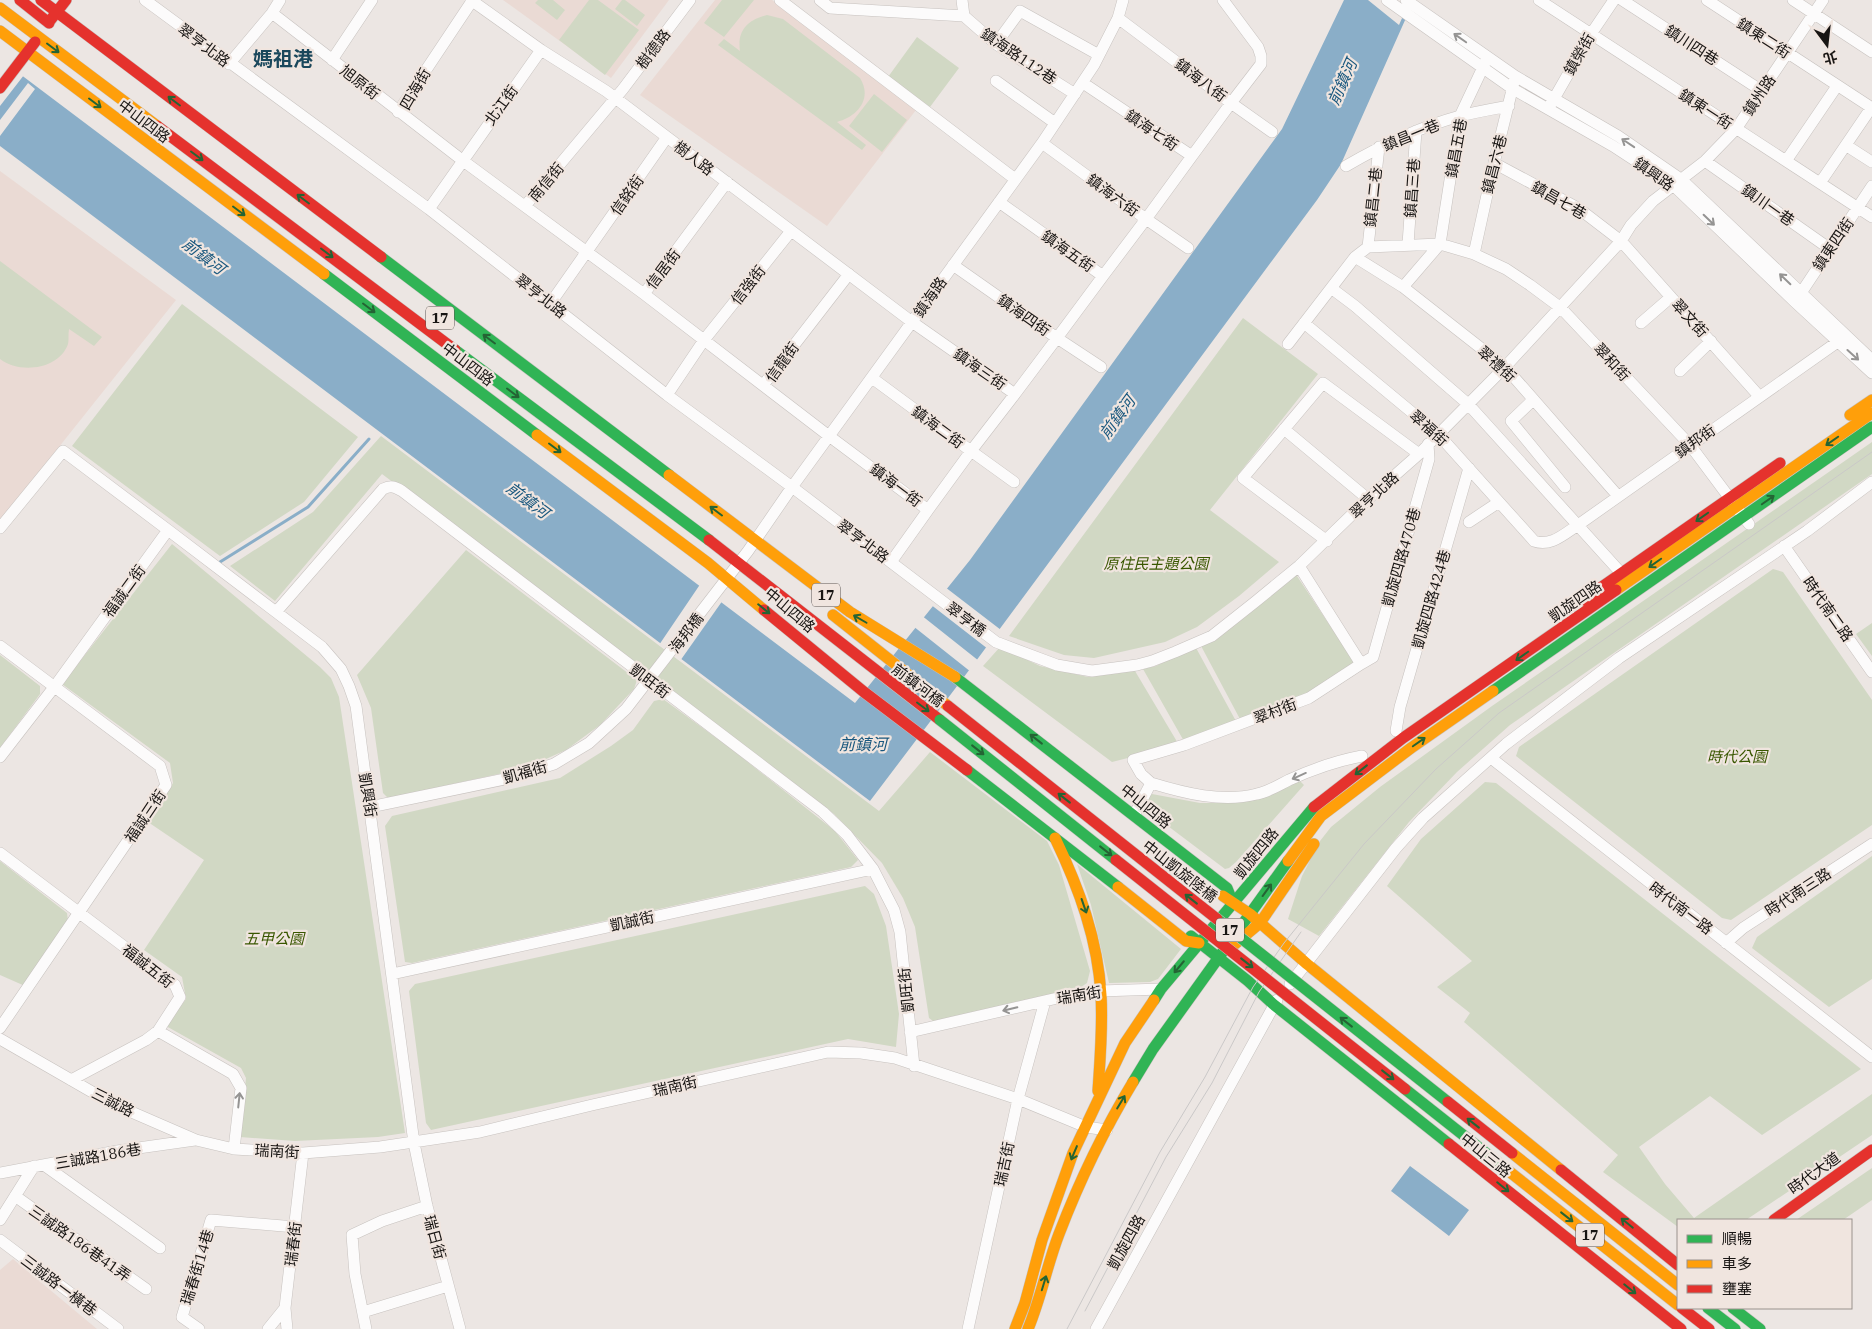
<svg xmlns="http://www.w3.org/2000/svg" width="1872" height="1329" viewBox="0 0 1872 1329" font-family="'IBM Plex Serif','Noto Sans TC',serif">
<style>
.education{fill:#eadad4}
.green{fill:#d1d8c4}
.water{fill:#8aaec8}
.pier{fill:#ece6e3}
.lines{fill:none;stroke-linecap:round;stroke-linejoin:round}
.stream{stroke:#8aaec8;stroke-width:3}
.street-casing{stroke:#c7c2bf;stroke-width:12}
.fast-casing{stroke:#c7c2bf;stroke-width:12}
.slow-casing{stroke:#c7c2bf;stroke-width:12}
.jam-casing{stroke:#c7c2bf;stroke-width:12}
.street{stroke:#fcfbfb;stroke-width:11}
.fast{stroke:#30b455;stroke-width:11}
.slow{stroke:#ff9f0a;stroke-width:11}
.jam{stroke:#e5322d;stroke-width:11}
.tram{stroke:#cac8c8;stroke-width:1}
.fast-bridge-casing{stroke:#c7c2bf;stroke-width:12;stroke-linecap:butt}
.jam-bridge-casing{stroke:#c7c2bf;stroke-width:12;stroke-linecap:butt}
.fast-bridge{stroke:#30b455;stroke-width:11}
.jam-bridge{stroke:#e5322d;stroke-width:11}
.oneway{stroke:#959493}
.oneway2{stroke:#246434}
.labels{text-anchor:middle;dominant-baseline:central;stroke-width:4.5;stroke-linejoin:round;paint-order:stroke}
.shield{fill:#f0e5df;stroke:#595350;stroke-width:1}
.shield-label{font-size:14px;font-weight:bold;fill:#181513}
.street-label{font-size:15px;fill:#181513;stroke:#f0e5df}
.park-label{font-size:15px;font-style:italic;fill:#395700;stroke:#f0e5df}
.water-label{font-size:16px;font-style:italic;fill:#18577e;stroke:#f0e5df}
.district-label{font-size:20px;font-weight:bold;fill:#1a475b;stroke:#f0e5df}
</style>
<rect width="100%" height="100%" fill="#ece6e3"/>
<path class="education" d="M503 0H669L611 78Z
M715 0H772L838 49 916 110 827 226 640 95Z
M0 171 176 300 0 521Z
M13 1259 97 1329H0V1270Z"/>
<path class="green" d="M538 0H553L565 10 557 20 535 3Z
M589 0H598L639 30 605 75 559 40Z
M622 0H625L645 15 637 26 615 9Z
M722 0H754L724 37 704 23Z
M767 15 783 19 860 78C873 99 857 117 837 122L866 145 862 150 718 45 724 39 740 51C737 30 748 20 767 15Z
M917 37 959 68 930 107 888 77Z
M874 94 907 120 882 152 849 126Z
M0 261 102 337 94 346 69 329C68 334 69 340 68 344 59 370 19 374 0 359Z
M182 304 358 437 304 502 220 556 72 446Z
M1243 318 1318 374 1210 510 1279 562 1239 596 1197 627 1165 642 1094 658 1064 655 1009 636Z
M381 436 879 811 930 752 1047 841 1059 865 1090 971 1087 983 1081 987 933 1021 929 1018 915 927 903 898 882 863 834 814 382 474 275 601 230 566 313 512Z
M1872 442V474L1510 725 1457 772 1409 822 1319 936 1288 919 1302 876 1320 841 1331 827 1380 787 1492 706Z
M172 544 320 667 331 678 339 697 405 1133 378 1137 295 1141 240 1137 246 1078 241 1068 166 1026 186 999 182 977 144 950 204 860 148 822 173 783 170 763 62 684Z
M466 550 637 680 634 689 600 725 566 750 526 768 388 798 383 793 371 708 357 675Z
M1773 569 1783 572 1872 700V825L1731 920 1722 918 1516 756 1519 747Z
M1295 573 1354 662 1308 695 1241 721 1200 644Z
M1872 623V656L1856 634Z
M1195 646 1237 723 1185 743 1143 669 1156 666Z
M1000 647 1040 666 1088 677 1135 671 1179 745 1112 762 983 666Z
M0 655 40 686V694L0 748Z
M663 699 730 748 835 831 858 860 851 867 412 963 405 962 385 826 392 816 560 778 611 746 633 730 654 701Z
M1299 780 1304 785 1236 862 1229 868 1225 869 1144 808 1145 801 1152 794 1200 803H1228Z
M1485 782 1496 783 1861 1069 1762 1135 1710 1096 1639 1147 1665 1184 1694 1218 1872 1094V1135L1746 1220H1678V1227L1603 1172 1618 1155 1464 1022 1470 1013 1437 987 1472 961 1387 886 1421 839Z
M1872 856V979L1829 1007 1752 948 1757 937Z
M0 861 67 913 68 921 25 986 0 975Z
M1077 864 1181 949 1158 979 1150 982 1109 983 1091 905Z
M865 886 874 894 886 926 899 1014 896 1047 848 1039 431 1130 426 1123 409 991 415 984Z
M1872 1168V1200L1843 1220H1796Z"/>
<path class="water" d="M1344 0H1414L1341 164 1317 200 976 661 870 801 0 146V59L855 703 970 560 1282 129Z
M1410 1166 1469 1210 1449 1236 1391 1191Z"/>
<path class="pier" d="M1368 0H1410L1399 25Z
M0 57 24 75 0 106Z
M28 83 35 89 0 136V120Z
M701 583 723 600 680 661 659 645Z
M945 587 1001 630 988 649 930 604Z
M921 615 979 661 971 672 913 626Z"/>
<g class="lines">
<path class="stream" d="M220 562 308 507 369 439"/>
<defs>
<path id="street" d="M145 0 429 209 667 395 792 487 996 642 1057 665 1092 671 1137 665 1152 661 1175 652 1212 636 1255 602 1299 566 1368 499 1419 454 1505 367 1621 241 1631 225 1653 201 1705 161 1736 129 1823 0
M471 0 541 50 606 91 912 322 1015 394 1057 338 1101 367
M780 0 1015 179
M820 0 830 8 964 16
M962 0 964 16
M1387 0 1513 89 1613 146 1674 186 1795 302 1872 373
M1406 0 1515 76 1618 136 1682 180 1872 360
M1539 0 1872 217
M1622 0 1762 91
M1707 0 1872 108
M1793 0 1872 52
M1020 11 1099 55
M272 13 462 160 644 294 829 436 928 510 971 451 1014 482
M964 16 996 44 1075 94
M1118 18 1231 103 1261 64V56L1258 47 1223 0
M996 44 1020 11
M332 60 372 0
M229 64 272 13 280 0
M996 81 1055 123
M1083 83 1192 156 1231 103 1272 132
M1551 104 1591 34 1614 0
M398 112 472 1
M1042 143 1146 219 1192 156
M1847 146 1872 162
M1705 161 1830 249
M1786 161 1837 86
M1494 163 1578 208 1621 241 1759 396
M1346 166C1382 145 1420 127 1460 116 1476 112 1493 109 1509 106
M1820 183 1871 108
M999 202 1103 276 1146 219 1188 248
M525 206 623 89 690 0
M429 209 541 50
M1408 244 1416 131
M1440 244 1460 116 1485 63
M1368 247 1379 147
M1474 254 1494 163 1514 82
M1355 257 1403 287 1505 367 1618 496
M953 265 1057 338 1103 276
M1403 287 1440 244
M1331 288 1355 306 1468 404 1621 573
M644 294 727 182
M1797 299 1872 186
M550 304 667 137
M1304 323 1438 434 1534 541C1551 547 1564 534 1578 525L1846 336
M1641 323 1671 297
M1288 344 1355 257 1368 247 1440 244 1474 254 1506 269 1530 285 1561 308 1690 445 1749 524
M1680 371 1711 341
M872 378 971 451 1015 394
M764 384 849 274
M667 395 704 340 791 231
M1533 400 1511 421 1565 487
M1284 429 1368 499
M1469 522 1499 502
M0 528 63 451 168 530 55 686 0 757
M168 530 322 647 341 669 349 686 356 706 414 1143 427 1206 460 1329
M1327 541 1243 478 1323 383 1419 454
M1784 546 1872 672
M891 562 928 510
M276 612 383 489C391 485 395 487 402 491L823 812 847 835 873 869 894 910 900 932 914 1066
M0 646 160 766 166 785 0 1028
M1361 664 1373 657 1429 459 1428 444
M1396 731 1400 707 1469 468
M1491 758 1872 1057
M1151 783C1184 793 1222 803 1257 794 1268 792 1279 785 1289 780 1313 769 1336 761 1362 756
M370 807 510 778 554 764 589 743 626 709 748 551 792 487 1042 143 1094 65 1118 18 1123 0
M1134 815 1151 783 1141 774 1133 760 1184 745 1309 698 1361 664 1299 566
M0 853 175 985 180 997 158 1031 146 1040 71 1080
M1726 943 1743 928 1872 844
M392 974 873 869
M1290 984 1396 848 1423 818 1506 744 1619 658 1807 531 1872 482
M158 1031 233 1074 241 1088 234 1149
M910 1032 1079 993 1100 991 1161 989
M0 1039 113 1104 196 1140 234 1149 303 1153 380 1147 480 1132 592 1105 828 1052 861 1053 895 1058 1018 1099 1086 1127 1107 1130
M44 1165 160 1248
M0 1173 117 1151 195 1140
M15 1196 146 1289
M0 1220 34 1166
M0 1240 118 1329
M285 1308 287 1329
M363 1312 448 1286
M199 1329 182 1317 211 1220 295 1227
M268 1329 285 1308 303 1153
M366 1329 355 1274 352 1235 382 1221 427 1206
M968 1329 1018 1099 1045 1001
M1096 1329 1277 1000"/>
<path id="fast" d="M381 257 669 475
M324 274 537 435
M455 350 709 540
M955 677 1227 888 1233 903
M1493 691 1872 427
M967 770 1118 887
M1191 936 1248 981 1273 1004 1449 1144
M1154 1000 1161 989 1314 807
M1133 1082 1153 1049 1288 861
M1708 1308 1735 1329
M1733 1308 1760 1329"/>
<path id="slow" d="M0 8 157 126
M0 31 324 274
M1850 415 1872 400
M537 435 708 563 764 610
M669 475 850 612 955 677
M1616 590 1872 413
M833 615 948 706
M1055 838C1079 888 1098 940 1101 995 1103 1027 1100 1059 1098 1091
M1288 861 1321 816 1411 748 1493 691
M1118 887 1186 941 1199 943
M1223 896 1250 914 1307 964 1561 1170
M1235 944 1260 923 1314 844
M1512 1153 1678 1285
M1501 1165 1678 1305
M1015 1329 1025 1303 1042 1240 1073 1153 1125 1043 1154 1000
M1028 1329C1041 1298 1047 1265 1059 1234 1079 1182 1104 1130 1133 1082"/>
<path id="jam" d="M20 0 49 23
M41 0 381 257
M49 22 66 0
M0 88 35 42
M157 126 455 350
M709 540 940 720
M1583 600 1780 463
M764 610 864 692 967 770
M1314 807 1403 738 1616 590
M1449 1144 1681 1329
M1561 1170 1678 1265
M1774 1220 1872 1150
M1682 1308 1709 1329"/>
</defs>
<use href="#street" class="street-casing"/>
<use href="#fast" class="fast-casing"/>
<use href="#slow" class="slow-casing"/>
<use href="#jam" class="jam-casing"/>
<use href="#street" class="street"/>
<use href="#fast" class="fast"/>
<use href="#slow" class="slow"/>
<use href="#jam" class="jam"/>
<path class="tram" d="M1085 1311 1166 1157 1212 1083 1259 992 1301 932
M1067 1329 1160 1152 1205 1077 1253 987 1284 943 1364 844 1436 769 1499 713 1872 452"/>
<defs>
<path id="fast-bridge" d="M940 720 1116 860
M1217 919 1448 1102
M1405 1089 1501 1165"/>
<path id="jam-bridge" d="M948 706 1217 919
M1116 860 1405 1089
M1448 1102 1512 1153"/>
</defs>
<use href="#fast-bridge" class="fast-bridge-casing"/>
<use href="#jam-bridge" class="jam-bridge-casing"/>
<use href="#fast-bridge" class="fast-bridge"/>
<use href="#jam-bridge" class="jam-bridge"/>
</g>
<defs><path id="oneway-shaft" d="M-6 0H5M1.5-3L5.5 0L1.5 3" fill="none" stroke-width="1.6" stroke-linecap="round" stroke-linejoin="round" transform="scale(1.25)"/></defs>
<g class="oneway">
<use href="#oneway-shaft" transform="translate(1460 38) rotate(-145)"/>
<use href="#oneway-shaft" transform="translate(1628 143) rotate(-146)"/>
<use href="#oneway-shaft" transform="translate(1709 220) rotate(44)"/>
<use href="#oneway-shaft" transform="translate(1785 279) rotate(-136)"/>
<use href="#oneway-shaft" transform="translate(1853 355) rotate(42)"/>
<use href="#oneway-shaft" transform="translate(1299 776) rotate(156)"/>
<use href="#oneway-shaft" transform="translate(1010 1009) rotate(167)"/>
<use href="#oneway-shaft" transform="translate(239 1100) rotate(-84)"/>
</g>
<g class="oneway2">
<use href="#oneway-shaft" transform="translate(53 48) rotate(37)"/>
<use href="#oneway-shaft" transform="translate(174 101) rotate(-143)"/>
<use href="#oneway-shaft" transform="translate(95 103) rotate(37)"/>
<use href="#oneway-shaft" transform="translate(197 156) rotate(37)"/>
<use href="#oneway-shaft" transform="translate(303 199) rotate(-143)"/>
<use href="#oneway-shaft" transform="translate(239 211) rotate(37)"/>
<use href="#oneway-shaft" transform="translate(327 253) rotate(37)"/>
<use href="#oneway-shaft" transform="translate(369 308) rotate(37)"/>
<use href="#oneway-shaft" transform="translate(489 339) rotate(-143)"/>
<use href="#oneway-shaft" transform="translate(513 393) rotate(37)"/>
<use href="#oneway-shaft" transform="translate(1832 441) rotate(145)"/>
<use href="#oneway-shaft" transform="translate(555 448) rotate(37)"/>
<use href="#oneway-shaft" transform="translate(1768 500) rotate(-35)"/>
<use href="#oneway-shaft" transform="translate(716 511) rotate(-143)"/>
<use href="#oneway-shaft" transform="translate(1702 517) rotate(145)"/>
<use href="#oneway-shaft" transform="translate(1655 563) rotate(145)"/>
<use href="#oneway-shaft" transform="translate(764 609) rotate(39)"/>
<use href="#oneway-shaft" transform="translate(860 619) rotate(-150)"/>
<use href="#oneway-shaft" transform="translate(1522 656) rotate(145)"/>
<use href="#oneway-shaft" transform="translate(923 707) rotate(37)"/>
<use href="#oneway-shaft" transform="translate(1036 739) rotate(-142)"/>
<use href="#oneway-shaft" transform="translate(1419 742) rotate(-35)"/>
<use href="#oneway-shaft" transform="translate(978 750) rotate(38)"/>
<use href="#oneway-shaft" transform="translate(1361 770) rotate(142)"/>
<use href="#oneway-shaft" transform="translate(1064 798) rotate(-142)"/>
<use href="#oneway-shaft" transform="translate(1106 851) rotate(38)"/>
<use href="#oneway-shaft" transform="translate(1267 890) rotate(-54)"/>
<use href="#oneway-shaft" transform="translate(1191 899) rotate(-142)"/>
<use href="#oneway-shaft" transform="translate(1084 906) rotate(71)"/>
<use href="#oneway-shaft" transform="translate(1247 963) rotate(38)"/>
<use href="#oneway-shaft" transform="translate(1179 967) rotate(130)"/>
<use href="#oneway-shaft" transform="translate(1346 1022) rotate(-142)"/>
<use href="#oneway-shaft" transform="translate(1388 1075) rotate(38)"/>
<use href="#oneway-shaft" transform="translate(1121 1102) rotate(-59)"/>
<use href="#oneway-shaft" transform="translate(1473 1123) rotate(-142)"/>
<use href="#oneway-shaft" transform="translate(1074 1153) rotate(113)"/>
<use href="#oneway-shaft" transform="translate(1503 1187) rotate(39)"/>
<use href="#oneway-shaft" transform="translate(1567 1217) rotate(38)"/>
<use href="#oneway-shaft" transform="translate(1627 1223) rotate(-141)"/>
<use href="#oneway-shaft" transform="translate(1044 1283) rotate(-73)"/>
<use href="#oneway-shaft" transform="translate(1630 1289) rotate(39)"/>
</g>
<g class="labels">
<g class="shield">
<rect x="426" y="306.5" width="28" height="23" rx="4"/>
<rect x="812" y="583.5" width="28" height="23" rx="4"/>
<rect x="1216" y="918.5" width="28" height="23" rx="4"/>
<rect x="1576" y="1223.5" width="28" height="23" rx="4"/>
</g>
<g class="shield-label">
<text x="440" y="318">17</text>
<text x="826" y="595">17</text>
<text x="1230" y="930">17</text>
<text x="1590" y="1235">17</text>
</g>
<g class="street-label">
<text transform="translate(1764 38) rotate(33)">鎮東二街</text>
<text transform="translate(204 45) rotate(37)">翠亨北路</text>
<text transform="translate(1692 45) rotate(33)">鎮川四巷</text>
<text transform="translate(653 49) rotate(-53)">樹德路</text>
<text transform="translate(1579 54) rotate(-60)">鎮榮街</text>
<text transform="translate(1019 56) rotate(34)">鎮海路112巷</text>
<text transform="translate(1201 80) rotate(37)">鎮海八街</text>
<text transform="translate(360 82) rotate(38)">旭原街</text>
<text transform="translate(415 89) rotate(-60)">四海街</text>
<text transform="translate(1759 95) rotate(-56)">鎮州路</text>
<text transform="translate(501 105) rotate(-54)">北江街</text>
<text transform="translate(1706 109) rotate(33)">鎮東一街</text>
<text transform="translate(144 121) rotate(37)">中山四路</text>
<text transform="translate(1152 130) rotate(34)">鎮海七街</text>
<text transform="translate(1411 135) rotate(-22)">鎮昌一巷</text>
<text transform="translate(1456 148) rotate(-80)">鎮昌五巷</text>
<text transform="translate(694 158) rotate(37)">樹人路</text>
<text transform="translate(1494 164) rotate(-76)">鎮昌六巷</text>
<text transform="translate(1654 174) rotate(35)">鎮興路</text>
<text transform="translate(546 182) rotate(-50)">南信街</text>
<text transform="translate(1412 188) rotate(-86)">鎮昌三巷</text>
<text transform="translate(627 195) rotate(-55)">信銘街</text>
<text transform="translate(1113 195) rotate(36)">鎮海六街</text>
<text transform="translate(1373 197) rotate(-84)">鎮昌二巷</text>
<text transform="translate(1559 200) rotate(30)">鎮昌七巷</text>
<text transform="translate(1768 205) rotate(35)">鎮川一巷</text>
<text transform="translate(1833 244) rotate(-56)">鎮東四街</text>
<text transform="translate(1068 251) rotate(35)">鎮海五街</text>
<text transform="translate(663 269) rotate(-53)">信居街</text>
<text transform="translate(748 285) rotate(-52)">信強街</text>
<text transform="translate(541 296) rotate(38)">翠亨北路</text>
<text transform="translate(930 297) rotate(-55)">鎮海路</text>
<text transform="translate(1024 315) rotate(35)">鎮海四街</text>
<text transform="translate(1690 318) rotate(48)">翠文街</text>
<text transform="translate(782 362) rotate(-54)">信龍街</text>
<text transform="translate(1612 362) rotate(47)">翠和街</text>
<text transform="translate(468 364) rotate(37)">中山四路</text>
<text transform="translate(1497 364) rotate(42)">翠禮街</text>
<text transform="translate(980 369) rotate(35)">鎮海三街</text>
<text transform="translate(938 427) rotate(36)">鎮海二街</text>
<text transform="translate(1429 428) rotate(42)">翠福街</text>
<text transform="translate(1695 441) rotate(-35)">鎮邦街</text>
<text transform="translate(896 485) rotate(37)">鎮海一街</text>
<text transform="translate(1374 495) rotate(-43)">翠亨北路</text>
<text transform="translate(863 541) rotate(37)">翠亨北路</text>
<text transform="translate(1401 557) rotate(-74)">凱旋四路470巷</text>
<text transform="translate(124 591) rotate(-54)">福誠二街</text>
<text transform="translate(1431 599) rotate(-74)">凱旋四路424巷</text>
<text transform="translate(1575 601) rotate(-35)">凱旋四路</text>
<text transform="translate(1828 609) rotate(55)">時代南二路</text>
<text transform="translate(790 610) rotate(40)">中山四路</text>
<text transform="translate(966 619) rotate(37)">翠亨橋</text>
<text transform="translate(686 633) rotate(-53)">海邦橋</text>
<text transform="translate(650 681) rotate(37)">凱旺街</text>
<text transform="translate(918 685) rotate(37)">前鎮河橋</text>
<text transform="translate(1275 711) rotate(-21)">翠村街</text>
<text transform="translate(525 772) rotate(-16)">凱福街</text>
<text transform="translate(368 795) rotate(81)">凱興街</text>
<text transform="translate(1146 806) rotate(39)">中山四路</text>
<text transform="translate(145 816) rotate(-56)">福誠三街</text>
<text transform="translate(1256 853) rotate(-51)">凱旋四路</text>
<text transform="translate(1180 871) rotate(38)">中山凱旋陸橋</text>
<text transform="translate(1798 892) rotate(-33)">時代南三路</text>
<text transform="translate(1681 908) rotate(37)">時代南一路</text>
<text transform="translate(632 921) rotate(-12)">凱誠街</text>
<text transform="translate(148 966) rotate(38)">福誠五街</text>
<text transform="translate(906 990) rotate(-96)">凱旺街</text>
<text transform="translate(1079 995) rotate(-9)">瑞南街</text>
<text transform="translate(675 1086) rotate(-13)">瑞南街</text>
<text transform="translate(113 1102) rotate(27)">三誠路</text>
<text transform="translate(277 1151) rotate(3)">瑞南街</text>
<text transform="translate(1486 1155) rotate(39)">中山三路</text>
<text transform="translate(98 1156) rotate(-10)">三誠路186巷</text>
<text transform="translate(1004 1164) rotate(-78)">瑞吉街</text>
<text transform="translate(1814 1173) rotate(-36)">時代大道</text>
<text transform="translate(435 1237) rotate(75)">瑞日街</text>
<text transform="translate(1126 1242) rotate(-61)">凱旋四路</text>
<text transform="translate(80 1243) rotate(35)">三誠路186巷41弄</text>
<text transform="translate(293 1244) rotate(-83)">瑞春街</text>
<text transform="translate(197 1267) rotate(-73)">瑞春街14巷</text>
<text transform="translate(59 1285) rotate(37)">三誠路一橫巷</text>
</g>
<g class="park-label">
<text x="1156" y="563">原住民主題公園</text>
<text x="1737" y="756">時代公園</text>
<text x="274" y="938">五甲公園</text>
</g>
<g class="water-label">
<text transform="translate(1342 82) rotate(-66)">前鎮河</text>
<text transform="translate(204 256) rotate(37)">前鎮河</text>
<text transform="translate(1117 417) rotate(-54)">前鎮河</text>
<text transform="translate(528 500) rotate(37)">前鎮河</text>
<text x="863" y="744">前鎮河</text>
</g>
<g class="district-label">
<text x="283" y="58">媽祖港</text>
</g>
</g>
<rect x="1677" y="1219" width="175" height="90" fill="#f0e5df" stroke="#9a928d"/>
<rect x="1687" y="1235" width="25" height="8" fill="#30b455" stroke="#9a928d"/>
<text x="1722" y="1244" font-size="15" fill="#181513">順暢</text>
<rect x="1687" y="1260" width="25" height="8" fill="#ff9f0a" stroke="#9a928d"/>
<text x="1722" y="1269" font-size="15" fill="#181513">車多</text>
<rect x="1687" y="1285" width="25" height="8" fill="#e5322d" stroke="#9a928d"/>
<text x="1722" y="1294" font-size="15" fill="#181513">壅塞</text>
<g transform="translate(1827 45) rotate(165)" stroke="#f0e5df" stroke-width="4" paint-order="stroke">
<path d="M0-4L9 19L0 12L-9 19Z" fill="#181513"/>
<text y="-8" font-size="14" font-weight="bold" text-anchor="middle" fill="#181513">北</text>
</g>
</svg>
